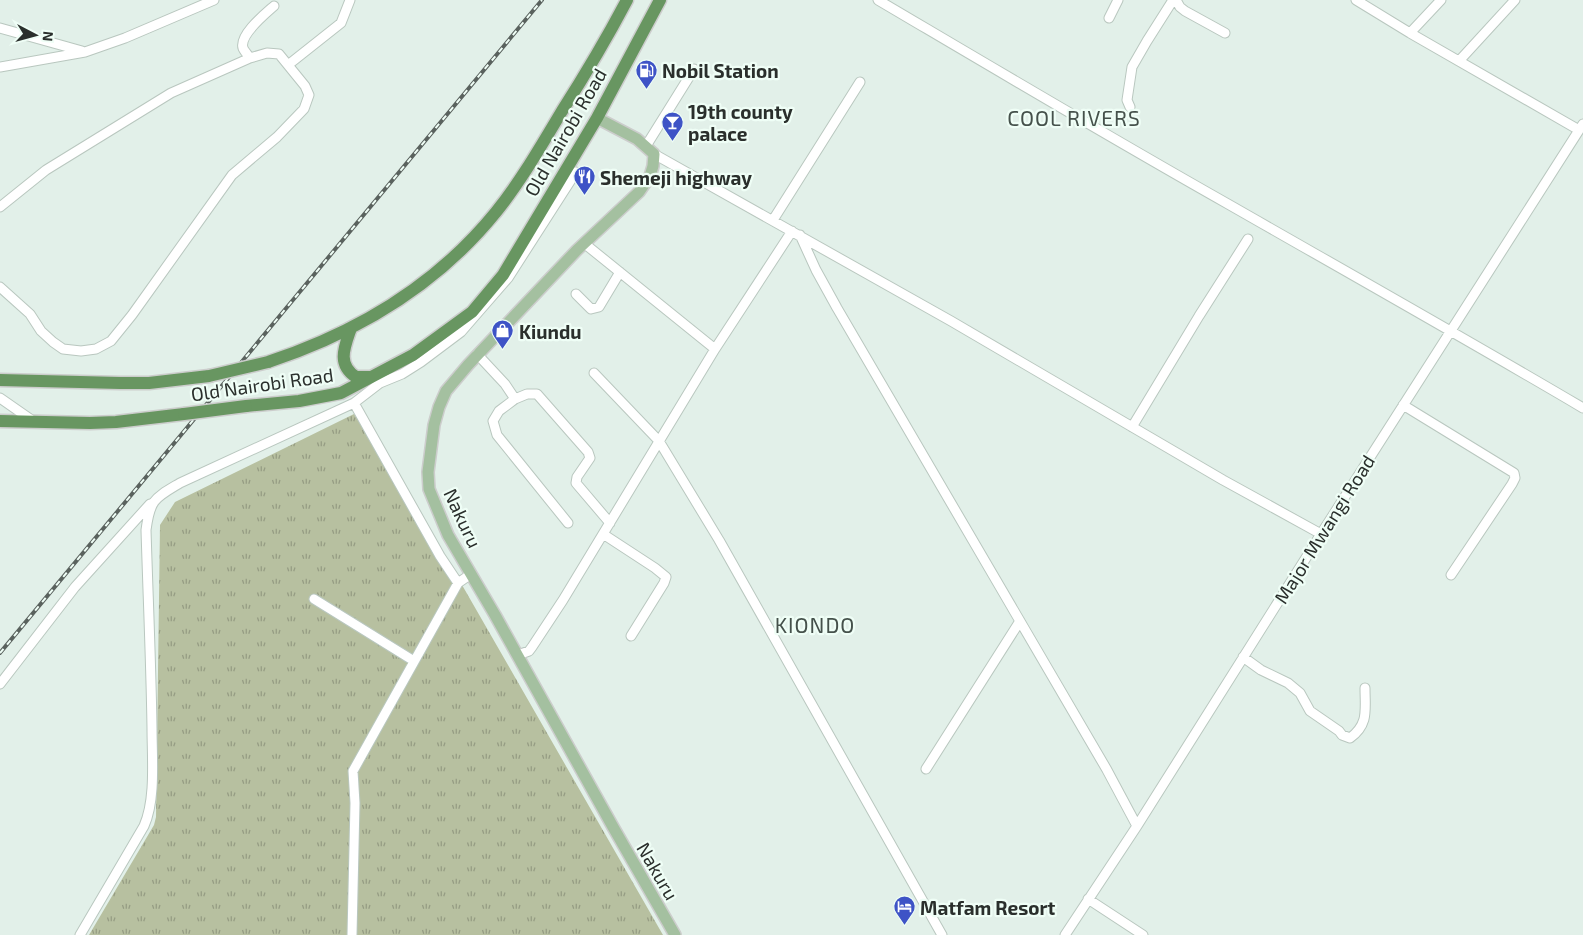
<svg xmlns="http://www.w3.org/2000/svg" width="1583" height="935" viewBox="0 0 1583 935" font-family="'Exo 2',sans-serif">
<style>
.grass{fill:url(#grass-tufts)}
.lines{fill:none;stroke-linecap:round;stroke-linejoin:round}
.minor-casing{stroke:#b9c7bf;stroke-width:11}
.major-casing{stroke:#cccdcc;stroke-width:14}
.highway-casing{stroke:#cccdcc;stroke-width:15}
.minor{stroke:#fff;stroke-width:9}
.major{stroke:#a4c0a0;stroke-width:11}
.highway{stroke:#689661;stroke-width:12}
.rail-casing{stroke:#5a625e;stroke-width:4}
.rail{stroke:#effef6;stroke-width:2;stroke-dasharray:5.5;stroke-linecap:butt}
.highway-bridge-casing{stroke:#cccdcc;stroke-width:15;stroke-linecap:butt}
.highway-bridge{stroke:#689661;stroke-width:12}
.labels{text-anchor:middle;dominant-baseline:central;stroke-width:4.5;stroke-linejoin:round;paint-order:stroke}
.poi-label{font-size:19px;font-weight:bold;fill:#2a2f2c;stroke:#effef6;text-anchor:start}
.street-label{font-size:19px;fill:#2a2f2c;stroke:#effef6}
.quarter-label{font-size:21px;letter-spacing:1px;fill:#45514b;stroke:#effef6}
</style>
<defs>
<pattern id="grass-tufts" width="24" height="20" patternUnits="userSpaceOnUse" patternTransform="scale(1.25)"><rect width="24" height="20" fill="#b7c0a0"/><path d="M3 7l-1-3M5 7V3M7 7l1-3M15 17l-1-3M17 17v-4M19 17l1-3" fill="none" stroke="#959c83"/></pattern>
</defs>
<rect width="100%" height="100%" fill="#e2f0e9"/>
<path class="grass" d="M354 414 458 578 663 935H89L154 825 156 817 160 525 175 502Z"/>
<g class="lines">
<defs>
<path id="minor" d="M878 0C995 69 1111 138 1228 204 1347 272 1466 339 1583 408
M1176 0 1180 7 1185 11 1225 33
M1356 0 1410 33 1579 130
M1109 18 1118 0
M0 28 82 51
M1410 33 1441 0
M250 58C248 55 244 51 243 48 239 35 265 14 274 6
M1459 61 1515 0
M288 65 341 23 350 0
M0 67 85 52 125 38 214 0
M1130 107 1127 100 1132 67 1147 41 1173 0
M646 146 694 69
M654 154 951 321 1223 480 1321 534
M0 207 46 170 171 93 250 58 267 53 279 54 305 86 309 95 304 109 277 137 232 175 132 315 111 341 96 349 81 351 63 349 53 342 41 331 30 314 0 287
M773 220 860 82
M800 235 816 270 837 308 1107 770 1137 826
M585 244 715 349
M576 294 591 309 599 307 620 272
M477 354 505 384 515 399 527 394H537L588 452 590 458 577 477 576 483 610 523
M594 373 659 441 719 540 942 935
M0 398 33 421
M515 399 499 411 493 421 497 435 568 523
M354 403 380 383 402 374 421 362 461 332 508 278 576 172
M1403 405 1514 473 1515 478 1512 484 1451 575
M1132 427 1199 316 1248 239
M603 534 655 568 666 577 664 583 631 636
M314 599 414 661
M518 655 529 651 532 647 563 600 715 349 792 231
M1243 657 1261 670 1288 683 1300 693 1310 711 1339 731 1342 735 1350 738C1369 724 1365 710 1365 688
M0 684 75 587 150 504
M926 769 1020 621
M1088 899 1143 935
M80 935 144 826C156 799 152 758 152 728 151 662 148 596 146 530 150 499 155 498 180 483L354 403 440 556 458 583 471 574
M352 935 355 803 353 771 458 583
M1065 935 1137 826 1321 534 1583 124"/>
<path id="major" d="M597 118 637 139 654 154 653 166 650 176 639 192 577 250 468 365 446 391 439 407 434 425 428 472 429 489 448 535 495 615 613 827 675 935"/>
<path id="highway" d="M351 328C345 346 336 364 356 377H371
M268 362C356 333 437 285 496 212 521 181 541 146 562 111 585 75 607 38 627 0
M0 380 120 383H149L209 376
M246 406 299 401 341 393 413 355 472 312 503 275 597 118 660 0
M0 421 90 423 116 422 184 414"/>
</defs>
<use href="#minor" class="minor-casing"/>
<use href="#major" class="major-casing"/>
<use href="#highway" class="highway-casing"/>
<use href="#minor" class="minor"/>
<use href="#major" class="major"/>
<use href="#highway" class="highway"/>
<defs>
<path id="rail" d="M0 653 542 0"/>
</defs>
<use href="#rail" class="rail-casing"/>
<use href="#rail" class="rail"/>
<defs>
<path id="highway-bridge" d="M209 376 268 362
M184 414 246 406"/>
</defs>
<use href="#highway-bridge" class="highway-bridge-casing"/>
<use href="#highway-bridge" class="highway-bridge"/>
</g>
<defs>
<symbol id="fuel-pin" viewBox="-11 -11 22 30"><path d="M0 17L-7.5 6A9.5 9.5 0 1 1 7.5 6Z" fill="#3e53c6" stroke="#effef6"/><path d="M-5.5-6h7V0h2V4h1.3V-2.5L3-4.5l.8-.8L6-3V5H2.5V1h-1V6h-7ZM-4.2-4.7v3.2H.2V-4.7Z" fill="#fff"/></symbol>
<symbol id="bar-pin" viewBox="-11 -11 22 30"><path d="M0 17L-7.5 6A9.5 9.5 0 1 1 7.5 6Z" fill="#3e53c6" stroke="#effef6"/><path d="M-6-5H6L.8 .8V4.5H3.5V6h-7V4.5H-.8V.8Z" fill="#fff"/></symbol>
<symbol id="restaurant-pin" viewBox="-11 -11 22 30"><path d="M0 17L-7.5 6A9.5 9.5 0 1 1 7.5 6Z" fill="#3e53c6" stroke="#effef6"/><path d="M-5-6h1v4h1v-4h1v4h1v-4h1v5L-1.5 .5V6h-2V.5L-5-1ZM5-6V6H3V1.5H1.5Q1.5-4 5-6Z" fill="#fff"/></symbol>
<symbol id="shop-pin" viewBox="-11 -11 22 30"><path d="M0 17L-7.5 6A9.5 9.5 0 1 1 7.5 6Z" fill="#3e53c6" stroke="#effef6"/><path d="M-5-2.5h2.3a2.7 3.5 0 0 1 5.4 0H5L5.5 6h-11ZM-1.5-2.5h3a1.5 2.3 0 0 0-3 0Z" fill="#fff"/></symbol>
<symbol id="hotel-pin" viewBox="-11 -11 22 30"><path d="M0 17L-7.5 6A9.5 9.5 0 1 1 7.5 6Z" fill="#3e53c6" stroke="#effef6"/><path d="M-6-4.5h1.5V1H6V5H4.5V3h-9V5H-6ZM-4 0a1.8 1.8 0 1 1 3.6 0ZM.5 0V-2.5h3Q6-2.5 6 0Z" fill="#fff"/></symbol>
</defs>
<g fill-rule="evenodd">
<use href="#fuel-pin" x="634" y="58" width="25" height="34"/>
<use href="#bar-pin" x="660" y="110" width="25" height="34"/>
<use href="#restaurant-pin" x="572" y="164" width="25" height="34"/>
<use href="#shop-pin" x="490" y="318" width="25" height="34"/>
<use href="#hotel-pin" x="892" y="894" width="25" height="34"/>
</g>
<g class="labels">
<g class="poi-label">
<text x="662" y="70">Nobil Station</text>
<text x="688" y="111">19th county<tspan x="688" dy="22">palace</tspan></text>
<text x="600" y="177">Shemeji highway</text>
<text x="519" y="331">Kiundu</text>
<text x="920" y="907">Matfam Resort</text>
</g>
<g class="street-label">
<text transform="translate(565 132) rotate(-60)">Old Nairobi Road</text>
<text transform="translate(262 384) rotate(-8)">Old Nairobi Road</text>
<text transform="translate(463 518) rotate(65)">Nakuru</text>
<text transform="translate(1324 529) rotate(-58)">Major Mwangi Road</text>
<text transform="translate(658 871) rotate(60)">Nakuru</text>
</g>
<g class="quarter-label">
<text x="1074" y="117">COOL RIVERS</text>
<text x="815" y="624">KIONDO</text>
</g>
</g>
<g transform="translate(35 35) rotate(96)" stroke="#effef6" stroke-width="4" paint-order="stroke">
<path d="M0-4L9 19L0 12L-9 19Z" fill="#2a2f2c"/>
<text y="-8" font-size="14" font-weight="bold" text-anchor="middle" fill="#2a2f2c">N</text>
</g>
</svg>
